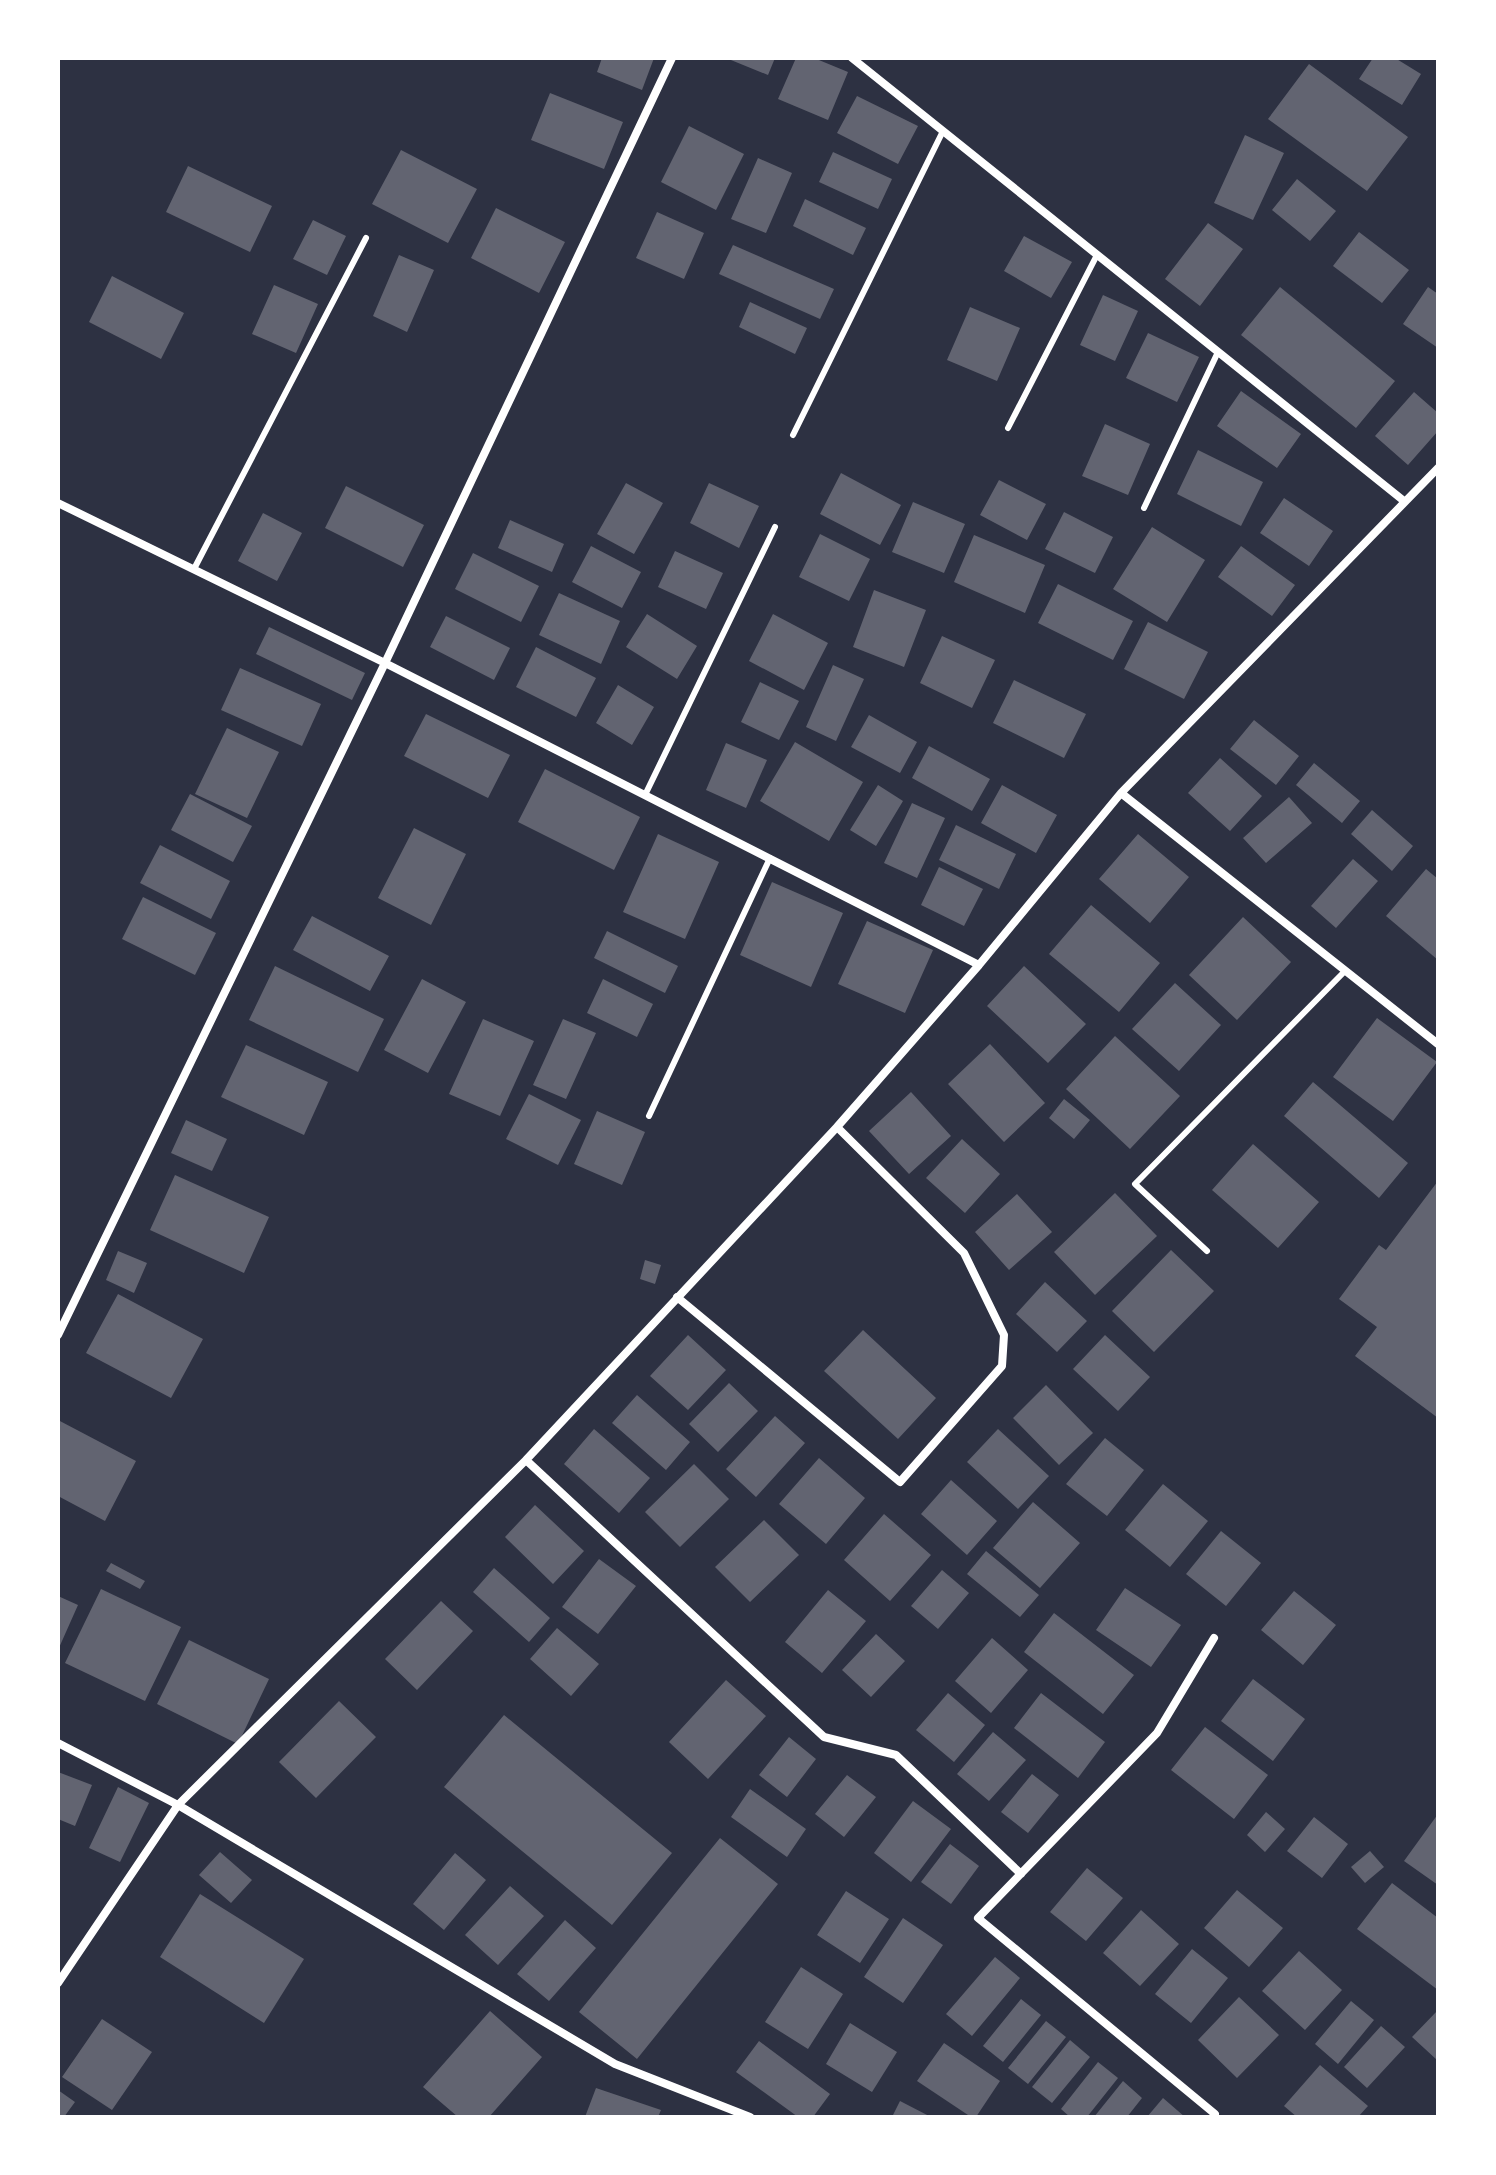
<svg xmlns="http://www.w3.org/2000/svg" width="1496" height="2175" viewBox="0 0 1496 2175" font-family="Ubuntu,sans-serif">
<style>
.building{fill:#626471}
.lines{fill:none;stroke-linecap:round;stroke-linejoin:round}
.service{stroke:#fff;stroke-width:6}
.minor{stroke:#fff;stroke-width:8}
</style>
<rect width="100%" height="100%" fill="#2d3142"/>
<path class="building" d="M602 58H654L642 90 597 72Z
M726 58H775L768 75Z
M796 58H814L848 72 828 120 778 99Z
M1373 58H1395L1421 74 1402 105 1359 79Z
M1309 64 1408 137 1367 191 1268 119Z
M550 93 623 122 604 169 531 140Z
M857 96 918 126 898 164 837 133Z
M689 126 744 154 716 210 661 182Z
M1245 135 1284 153 1253 220 1214 203Z
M401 150 477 189 448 243 372 204Z
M833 152 892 179 878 209 819 182Z
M758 158 792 173 766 233 731 219Z
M188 166 272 206 250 252 166 212Z
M1297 179 1336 211 1310 241 1272 210Z
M805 199 866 228 853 255 793 226Z
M496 208 565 242 539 293 471 258Z
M657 212 704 233 684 279 636 258Z
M313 220 346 236 327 275 293 259Z
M1208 223 1243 249 1200 306 1165 279Z
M1359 232 1409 270 1382 303 1333 266Z
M1024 236 1072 262 1051 298 1004 271Z
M733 245 834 289 820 319 719 274Z
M399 255 434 270 407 332 373 316Z
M112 276 184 313 161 359 89 322Z
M274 285 318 304 296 353 252 334Z
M1280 287 1395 381 1356 428 1241 335Z
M1428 287 1438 294V348L1403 324Z
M1103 295 1138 311 1115 361 1080 345Z
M750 302 807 328 795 354 739 327Z
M970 307 1020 328 997 381 947 360Z
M1148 333 1199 357 1177 402 1126 378Z
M1241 391 1301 434 1277 468 1217 426Z
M1414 392 1438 413V431L1408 465 1375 436Z
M1105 424 1150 444 1128 495 1082 476Z
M1198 450 1263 482 1241 526 1177 494Z
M841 473 901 505 880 545 820 514Z
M999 480 1046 504 1027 540 980 515Z
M626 483 663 503 634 554 597 534Z
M709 483 759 506 739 548 690 523Z
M346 486 424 525 403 567 325 528Z
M1284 498 1333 531 1309 566 1260 533Z
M913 502 965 524 944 573 892 552Z
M1064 512 1113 537 1095 573 1045 549Z
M263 513 302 533 277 581 238 561Z
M510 520 564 544 552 572 498 548Z
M1152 527 1205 560 1167 622 1113 589Z
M820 534 870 559 849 601 799 577Z
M974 535 1045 565 1025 613 954 582Z
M591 546 641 572 622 608 572 582Z
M1241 546 1295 585 1272 616 1218 577Z
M675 551 723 573 706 609 658 587Z
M473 553 539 586 521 622 455 589Z
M1058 584 1133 621 1113 660 1038 623Z
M874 590 926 610 904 667 853 647Z
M559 593 620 621 601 664 539 635Z
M647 614 697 646 677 679 626 647Z
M773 614 828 643 804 690 749 661Z
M446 616 510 648 494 680 430 647Z
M1148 622 1208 652 1184 699 1124 669Z
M269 627 365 673 352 700 256 654Z
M942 636 995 660 972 708 920 683Z
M536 647 596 678 576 717 516 687Z
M833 665 864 679 836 741 806 727Z
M240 668 321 704 302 746 221 710Z
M1014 680 1086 714 1064 758 993 723Z
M760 682 799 701 779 740 741 722Z
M618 685 654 707 632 745 596 723Z
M426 714 510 755 488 798 404 756Z
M869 715 917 742 900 773 851 747Z
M1254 720 1299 756 1276 785 1230 749Z
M227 728 279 752 247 818 195 794Z
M795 742 863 782 829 841 760 801Z
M726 743 767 760 746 808 706 790Z
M929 746 990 779 972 811 912 778Z
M1220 758 1262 796 1230 831 1188 793Z
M1314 763 1360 801 1342 823 1296 785Z
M545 769 640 817 614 870 518 822Z
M878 785 903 801 876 846 850 830Z
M1002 785 1057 815 1036 853 981 823Z
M190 794 252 826 233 862 171 830Z
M1289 797 1312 823 1266 863 1243 838Z
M912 803 945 818 917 878 884 863Z
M1372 810 1413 846 1392 871 1351 834Z
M956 825 1016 854 999 889 939 860Z
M414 828 466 854 431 925 378 898Z
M658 834 719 862 685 939 623 912Z
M1138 834 1189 877 1150 923 1099 879Z
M160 845 230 881 211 919 140 883Z
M1353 859 1378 881 1336 928 1311 906Z
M939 867 983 889 964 926 921 905Z
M1426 869 1438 879V960L1386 916Z
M772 882 843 913 811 987 740 955Z
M143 897 216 933 195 975 122 939Z
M1091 905 1160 963 1119 1012 1049 954Z
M312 916 389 956 370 991 293 950Z
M1243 917 1291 962 1237 1020 1189 975Z
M867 921 933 950 905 1013 838 984Z
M607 931 678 966 665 993 594 958Z
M275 966 384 1019 358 1072 249 1020Z
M1024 966 1086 1024 1048 1063 987 1006Z
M422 979 466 1002 428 1073 384 1050Z
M603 979 653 1004 637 1037 587 1013Z
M1175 983 1221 1025 1179 1071 1132 1029Z
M1377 1018 1437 1062 1393 1121 1333 1077Z
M483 1019 534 1041 500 1116 449 1094Z
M563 1019 596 1033 566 1099 533 1085Z
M1115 1036 1180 1096 1130 1149 1066 1089Z
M990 1044 1045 1103 1004 1142 948 1084Z
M246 1045 328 1082 304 1135 221 1097Z
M1313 1082 1408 1163 1379 1198 1284 1116Z
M911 1092 951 1136 909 1174 869 1131Z
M529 1094 581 1120 558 1165 506 1139Z
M1064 1099 1090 1120 1074 1139 1049 1118Z
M597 1111 645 1132 622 1185 574 1164Z
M186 1120 227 1139 212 1171 171 1153Z
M962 1139 1000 1174 965 1213 926 1178Z
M1253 1144 1319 1202 1278 1248 1212 1190Z
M175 1175 269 1217 244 1273 150 1230Z
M1438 1181V1418L1355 1356 1377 1327 1339 1299 1379 1245 1386 1250Z
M1115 1193 1157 1236 1095 1295 1054 1252Z
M1017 1194 1052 1232 1009 1270 975 1232Z
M1171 1250 1214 1291 1154 1352 1112 1311Z
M118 1251 147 1263 134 1293 106 1280Z
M645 1260 661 1265 655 1284 640 1279Z
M1045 1282 1087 1321 1057 1352 1016 1314Z
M118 1294 203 1339 171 1398 86 1353Z
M863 1330 936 1398 898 1439 824 1371Z
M688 1335 726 1370 688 1410 650 1376Z
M1105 1335 1150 1377 1118 1411 1073 1369Z
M729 1383 758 1411 718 1452 689 1424Z
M1046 1385 1093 1433 1059 1465 1013 1418Z
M637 1395 690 1442 666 1470 612 1423Z
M775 1416 805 1443 756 1497 726 1469Z
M58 1420 136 1461 105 1521 58 1496Z
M594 1429 650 1478 619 1513 564 1464Z
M998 1429 1049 1476 1018 1509 967 1462Z
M1105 1438 1144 1470 1107 1516 1066 1484Z
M819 1458 865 1498 826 1544 779 1504Z
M694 1464 729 1499 680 1547 645 1512Z
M951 1480 997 1521 967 1555 921 1514Z
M1163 1484 1208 1521 1170 1567 1125 1530Z
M1033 1502 1080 1543 1040 1588 993 1548Z
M535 1505 584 1551 553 1584 505 1537Z
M884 1514 931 1555 890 1601 844 1560Z
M764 1520 799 1555 750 1602 715 1567Z
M1221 1531 1261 1563 1226 1606 1186 1574Z
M986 1551 1039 1595 1020 1617 967 1574Z
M599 1559 636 1586 598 1634 562 1607Z
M111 1563 145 1581 140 1589 106 1571Z
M494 1568 550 1618 529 1642 473 1592Z
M942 1570 969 1593 938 1629 911 1606Z
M1125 1588 1181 1625 1151 1667 1096 1630Z
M101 1589 181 1627 145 1701 65 1663Z
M828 1590 866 1621 822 1673 785 1642Z
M1294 1591 1336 1625 1303 1665 1261 1630Z
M58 1596 78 1605 58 1650Z
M441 1601 473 1631 417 1690 385 1659Z
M1054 1613 1134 1675 1103 1714 1024 1652Z
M557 1628 599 1664 571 1696 530 1659Z
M876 1634 905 1661 871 1697 842 1670Z
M992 1638 1028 1670 991 1713 955 1681Z
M189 1640 269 1679 238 1744 157 1704Z
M1253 1679 1305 1719 1273 1761 1221 1721Z
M726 1680 766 1716 708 1779 669 1742Z
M948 1693 985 1725 954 1762 916 1730Z
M1041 1693 1105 1742 1078 1778 1014 1728Z
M339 1701 376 1737 316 1798 279 1762Z
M504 1715 672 1853 612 1925 444 1787Z
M1205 1727 1268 1775 1234 1819 1171 1770Z
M993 1732 1026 1760 989 1801 957 1774Z
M789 1737 816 1759 787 1797 759 1775Z
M58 1772 92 1785 75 1826 58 1819Z
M1032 1774 1059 1795 1028 1833 1001 1812Z
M847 1775 876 1797 844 1837 815 1814Z
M118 1787 149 1803 120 1862 89 1848Z
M750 1789 806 1829 787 1857 731 1817Z
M913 1801 951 1829 911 1882 874 1853Z
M1266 1812 1285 1829 1265 1852 1247 1835Z
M1438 1814V1885L1404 1861Z
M1314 1817 1348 1844 1322 1878 1287 1851Z
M720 1838 778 1884 637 2059 579 2012Z
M950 1844 979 1866 951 1904 921 1882Z
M1370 1851 1384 1867 1365 1883 1351 1867Z
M220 1852 252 1880 231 1903 199 1875Z
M455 1853 486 1880 444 1930 413 1904Z
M1087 1868 1123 1898 1086 1941 1050 1912Z
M1392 1883 1438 1918V1990L1357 1929Z
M510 1886 544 1916 498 1965 465 1935Z
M1237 1890 1283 1928 1249 1967 1204 1928Z
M846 1891 889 1919 860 1963 817 1935Z
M200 1894 304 1959 264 2023 160 1957Z
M1141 1910 1179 1944 1140 1986 1103 1953Z
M903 1918 943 1945 903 2003 864 1977Z
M565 1920 596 1948 549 2001 517 1974Z
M1192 1949 1228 1978 1191 2023 1155 1994Z
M1299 1951 1342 1990 1305 2030 1262 1991Z
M995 1957 1020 1978 972 2036 946 2014Z
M801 1967 843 1994 808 2049 765 2022Z
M1239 1997 1279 2035 1237 2078 1198 2040Z
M1021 1999 1041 2015 1003 2062 983 2046Z
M1351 2001 1374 2020 1338 2064 1315 2044Z
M1438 2010V2058L1437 2060 1412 2037Z
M490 2011 542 2057 489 2117H458L423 2087Z
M102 2019 152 2052 112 2110 62 2077Z
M1046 2021 1066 2037 1028 2084 1008 2068Z
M850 2023 897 2052 872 2092 826 2064Z
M1381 2026 1405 2047 1367 2088 1344 2067Z
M1070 2040 1090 2057 1052 2103 1032 2087Z
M759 2041 830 2094 813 2117H798L736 2072Z
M944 2043 1000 2081 976 2117H971L917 2081Z
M1098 2062 1118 2078 1087 2117H1070L1061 2109Z
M1320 2065 1368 2106 1358 2117H1297L1284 2106Z
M1123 2081 1142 2098 1127 2117H1094Z
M596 2088 661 2110 658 2117H585Z
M58 2090 75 2102 64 2117H58Z
M1163 2098 1185 2117H1147Z
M900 2101 931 2117H892Z"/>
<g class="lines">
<path class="service" d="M1008 428 1097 255
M793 435 943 131
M1144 508 1218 352
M194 569 366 238
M645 795 775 527
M649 1116 770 858
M1207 1251 1135 1184 1345 971"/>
<path class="minor" d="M852 58 1404 501
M58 503 385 663 979 965
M1121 793 1438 1044
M677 1297 900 1482 1002 1366 1004 1335 964 1253 837 1127
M58 1335 385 663 672 58
M526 1460 824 1737 896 1755 1021 1874
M58 1743 178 1805 615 2064 750 2117
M58 1983 178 1805 526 1460 837 1127 979 965 1121 793 1438 468
M1213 2117 1215 2114 978 1918 1157 1733 1214 1638"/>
</g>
<rect width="1496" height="2175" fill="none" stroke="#ffffff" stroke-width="120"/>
</svg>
